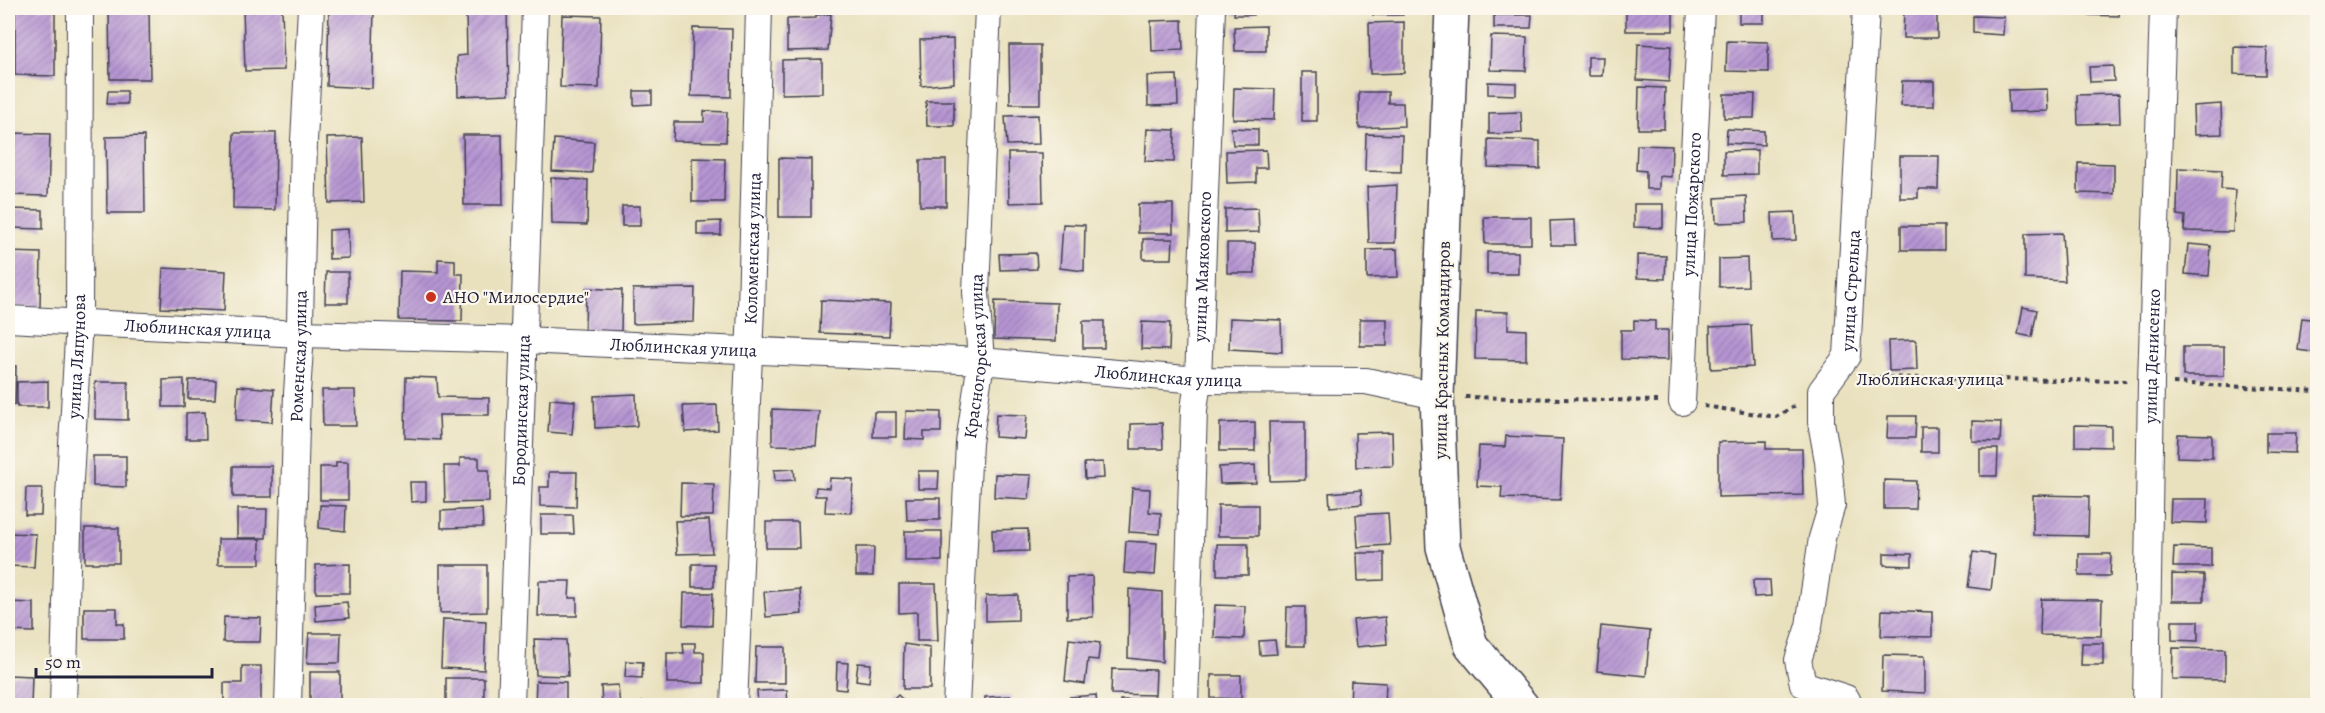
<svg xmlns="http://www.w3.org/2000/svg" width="2325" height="713" viewBox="0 0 2325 713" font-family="Alegreya,serif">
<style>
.building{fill:url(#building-hatch)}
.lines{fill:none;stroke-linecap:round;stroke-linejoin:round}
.street-casing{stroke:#403f4f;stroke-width:28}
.secondary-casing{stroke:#403f4f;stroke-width:36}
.path{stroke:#403f4f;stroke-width:4;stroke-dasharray:4.5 4.5;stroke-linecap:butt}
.street{stroke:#fff;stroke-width:26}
.secondary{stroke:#fff;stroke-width:33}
.poi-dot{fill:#c8321e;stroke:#fbf7ec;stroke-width:2}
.labels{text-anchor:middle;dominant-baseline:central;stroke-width:4.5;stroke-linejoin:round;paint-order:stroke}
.street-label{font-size:18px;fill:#22223b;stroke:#fbf7ec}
.poi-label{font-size:18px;fill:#22223b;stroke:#fbf7ec;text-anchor:start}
</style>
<defs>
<pattern id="building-hatch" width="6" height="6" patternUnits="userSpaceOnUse" patternTransform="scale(1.5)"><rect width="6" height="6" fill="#b695d3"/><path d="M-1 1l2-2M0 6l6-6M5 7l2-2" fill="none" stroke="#9479ac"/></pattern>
</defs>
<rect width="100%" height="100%" fill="#fbf7ec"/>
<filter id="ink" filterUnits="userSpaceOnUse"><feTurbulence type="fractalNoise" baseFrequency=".0167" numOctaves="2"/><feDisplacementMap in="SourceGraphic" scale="12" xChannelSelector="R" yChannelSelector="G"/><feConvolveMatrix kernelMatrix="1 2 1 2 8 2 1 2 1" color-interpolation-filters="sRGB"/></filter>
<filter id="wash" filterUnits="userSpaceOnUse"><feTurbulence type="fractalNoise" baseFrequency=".008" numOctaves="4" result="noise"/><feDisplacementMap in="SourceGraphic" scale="24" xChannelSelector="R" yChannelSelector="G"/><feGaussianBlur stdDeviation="1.35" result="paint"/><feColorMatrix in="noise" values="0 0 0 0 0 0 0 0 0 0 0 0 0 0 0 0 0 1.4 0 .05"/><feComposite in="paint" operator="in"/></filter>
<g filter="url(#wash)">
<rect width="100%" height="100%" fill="#e9e1be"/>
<g id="blocks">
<path class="building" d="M15 8H55V76L15 75Z
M109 8H149L150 79H110Z
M243 8H282L284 70 245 71Z
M329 8 374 9 372 88 327 86Z
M1235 8H1253V15H1234Z
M1373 8H1404L1403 15H1373Z
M1640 8H1667V11H1673V31H1626V9Z
M1739 8H1764V23H1739Z
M2088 8H2119V16L2088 15Z
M507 10 509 94 458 96 457 56 467 55 466 11Z
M1904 10H1937V38H1903Z
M831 14 828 50 787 51V19L816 18V15Z
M562 15 601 16 599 88 560 87Z
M1494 15H1532L1531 28H1494Z
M1973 16 2004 17 2003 35 1973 33Z
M1182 20 1183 50 1152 51 1151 21Z
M1404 22V73L1370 74 1369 23Z
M1266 26V51H1235L1234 27Z
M693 28 732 29 731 97 691 96Z
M1491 36 1527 37 1526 71 1490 70Z
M953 39 954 83 921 86 920 40Z
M1727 41 1768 42V72L1726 71Z
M1638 44 1671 46 1669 82 1637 80Z
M1009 45H1040V104H1010Z
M2234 47 2267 48 2266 75 2234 74Z
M1588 57H1603L1602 76H1588Z
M822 59V93L782 94V60Z
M2113 66 2114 81 2090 82 2089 67Z
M1302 72H1317V121H1302Z
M1177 75 1178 105 1148 106 1147 76Z
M1902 81H1934V106H1901Z
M1488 82 1516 83V95L1488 94Z
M1639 87 1665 88 1664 129H1638Z
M1234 88 1275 89 1274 120 1233 119Z
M2047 89 2048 111 2009 112 2008 90Z
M108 91H127V104H107Z
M634 91H652V104L634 105Z
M1359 92H1388V103H1403L1404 126 1359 128Z
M1724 94H1755L1754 118H1724Z
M2119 94 2120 123 2078 124 2077 95Z
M926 101H954V126H927Z
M2221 104 2222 134 2194 135 2193 106Z
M704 111 727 112 726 142 673 141 674 122H704Z
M1521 112 1522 133 1489 134V113Z
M1038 115 1039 144 1007 145 1005 116Z
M1231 128 1258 129V145H1233Z
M1147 129 1175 130 1174 162 1145 161Z
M1727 129 1764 131V145L1726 143Z
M10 133 50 134 48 196 8 195Z
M234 133H276L275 210 233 209Z
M1366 134 1402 135 1401 172 1365 171Z
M463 135H502L503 205H464Z
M144 136 145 213H107L106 137Z
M362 137 364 202 329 203 327 138Z
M554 139 594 142 592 173 552 171Z
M1488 139 1540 141V169L1488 167Z
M1637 145 1672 146 1671 177 1659 176V189H1646V171L1636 170Z
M1266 150 1267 168H1256V182L1227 183 1226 151Z
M1757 150V174L1724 175V151Z
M1008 153H1042L1043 202 1009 203Z
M1900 156H1939L1938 189H1918V198H1900Z
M692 158 725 159 724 202H692Z
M779 158 811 159V217H779Z
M920 160H946V206H920Z
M2078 163 2114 164V194L2078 193Z
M2178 168 2222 170 2221 189 2235 190 2233 232 2184 231 2185 216 2177 215Z
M551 178 588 180 587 225 552 224Z
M1397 185 1395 243H1369L1367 187Z
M1746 196 1747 222 1716 223 1715 198Z
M1138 204H1173V233H1138Z
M1634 204H1663V228L1634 227Z
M622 206H640V226H622Z
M1258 208 1259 232 1225 233V209Z
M12 209 43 210V229L11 228Z
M1795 212 1796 240 1773 241 1772 213Z
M1484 217H1531V244H1485Z
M1574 220 1575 245H1551L1550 221Z
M721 221V235H697V222Z
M1063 224 1085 225 1084 271 1060 268Z
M1901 226H1944V250H1901Z
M348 229 349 258 329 259V230Z
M2062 233 2065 281 2025 279V234Z
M1143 239H1173L1172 259H1143Z
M1227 243H1255V273H1227Z
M2188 244 2211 246 2209 276 2185 274Z
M1397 249 1398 277 1367 278V250Z
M8 252 41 253 40 308 8 307Z
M1487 252H1518V274H1487Z
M1036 253 1037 269 1000 270 999 254Z
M1637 255 1666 256 1665 279 1637 278Z
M1747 258 1748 286 1719 287V259Z
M438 259 455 260V274H463L462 321 399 320 400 271 438 272Z
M163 268 226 271 224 311 161 308Z
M326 272H348V303H325Z
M586 288 622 290 621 331 585 330Z
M695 288 694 322 633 324V289Z
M821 300 891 303 889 336 820 333Z
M995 301 1057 303 1056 341 994 339Z
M2023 307 2037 310 2032 337 2018 334Z
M1476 311 1508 312V329L1526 330V360L1475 359Z
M1230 318 1281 320 1282 352 1229 349Z
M2302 318 2318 320V353L2298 350Z
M1360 319H1387V346H1360Z
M1634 320 1655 321V330H1668V360L1621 359V330H1634Z
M1083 321H1104V348H1083Z
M1142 322 1170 323 1169 350 1141 349Z
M1751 325 1753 367 1711 369 1710 327Z
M1916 340 1917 370 1889 371 1888 341Z
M2183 347H2224V376H2183Z
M8 366H16L15 405H8Z
M406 377 437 378 438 397 489 398V415H439L440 440 405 438Z
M184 379V407H163V380Z
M189 380H216L215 399H188Z
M48 381V407H17V382Z
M95 382H128V420L95 419Z
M238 386 274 389 272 422 236 420Z
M322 390H355L356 426H323Z
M636 394 637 426 595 428 594 396Z
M550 399 575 401 572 434 548 432Z
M717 405 718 430 685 432 683 406Z
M772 409 819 411 816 446 772 445Z
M906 411 941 412V432H924V440L905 439Z
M205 412 206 439H186V413Z
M874 412H896V437H873Z
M996 414 1027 415 1025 439 995 437Z
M1888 416H1916L1915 438H1887Z
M1972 421 2001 422 2000 442 1972 441Z
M1255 422V451H1220V423Z
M1269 422H1305V480L1270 481Z
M1162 423 1163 449H1131V424Z
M2075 425 2111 426V447L2075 446Z
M1921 427H1938V452H1921Z
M1392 432 1393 466 1356 467 1355 433Z
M2266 433H2296L2295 453 2266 452Z
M2178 434 2212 435V458L2177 457Z
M1506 436 1563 439 1560 500 1501 498 1502 487 1477 486 1479 446 1505 447Z
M1766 441V449H1802L1803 495 1718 497V442Z
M1980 449H1998L1997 476H1980Z
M93 456H126V487L93 486Z
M460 458H479V470H489V502L445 503 444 466H460Z
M336 462H348V500H320V467H336Z
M1103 462 1104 478 1085 479 1084 463Z
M1255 465 1256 483 1220 484 1219 467Z
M233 466H272V497H233Z
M794 469 795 480 775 481 774 470Z
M918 471H939L938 489H918Z
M549 472H577L576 507 540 506V487H549Z
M995 474 1031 475 1029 499 994 497Z
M830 478 853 479 851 513 825 512 826 496H815L816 487 829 488Z
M1884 480 1916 481 1915 509H1884Z
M410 482H426V501L411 502Z
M681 483 714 484 713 516H680Z
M26 488H42L41 515H25Z
M1132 488 1150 489 1149 512 1161 513 1160 534 1129 532Z
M1361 490 1362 504 1330 507 1329 493Z
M2033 495 2089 496 2088 536 2033 535Z
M906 498H940V520H907Z
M2171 499H2208L2207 523 2170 522Z
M320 505 346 506 345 531 319 528Z
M1218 505H1258V536H1218Z
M237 509H267L266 538H237Z
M482 509 483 527 441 528V511Z
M1388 513 1390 545 1358 547 1356 515Z
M541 515H573L574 534H541Z
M709 520 712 553 677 554 675 521Z
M766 522H798L799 548H766Z
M85 528H119V563H85Z
M1028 529 1029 551 993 552 992 530Z
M905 531H942V561H905Z
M8 533 36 534 34 567 8 566Z
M218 539H260V564H218Z
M1126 541 1157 543 1155 575 1124 573Z
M1217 544H1248V575H1217Z
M856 547H874L873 576H856Z
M2174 547 2211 548V567H2173Z
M1973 552 1995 555 1991 590 1968 587Z
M1357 553H1384V580L1358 581Z
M1884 553 1912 554V566L1884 565Z
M2079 554H2111L2110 576H2079Z
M350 564V593H316V565Z
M692 564H714V587H692Z
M440 565H487V612L440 613Z
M2172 574 2204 575V601H2172Z
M1092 576 1093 617 1067 618V577Z
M1753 580H1770L1771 596 1754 597Z
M539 581H570L569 598H577V616H538Z
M899 584H936L938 641H917V612L899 613Z
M800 589 802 614 766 617 764 592Z
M1129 589 1162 592V662L1128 658Z
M684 593H713L712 626 683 625Z
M1018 595V620L986 621V596Z
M2041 599 2102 600 2101 636 2040 635Z
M8 602 34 603V632L8 631Z
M347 602 349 618 316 621 315 605Z
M1215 605 1245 606 1244 639 1214 638Z
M1287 607H1305V646H1286Z
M84 608H117V624H124V639H84Z
M1882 610 1932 612V637L1881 636Z
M224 617 261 618 260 642H223Z
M1385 617 1387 644 1356 647 1353 620Z
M443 619 486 621 484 670 441 668Z
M2172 621H2198V641L2172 640Z
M1601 626 1650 631 1646 676 1597 671Z
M309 633H341L340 663H307Z
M534 639 566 640 568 676 536 675Z
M1069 639 1100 643 1098 660 1088 659 1085 684 1065 681Z
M1275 640 1277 654 1260 655 1259 641Z
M683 643H695V652H704V683H667V653H684Z
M2082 643H2103V665H2081Z
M904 644 930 648V689H903Z
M756 647H785V683H755Z
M2173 648 2225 649V680L2172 679Z
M1883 655 1925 656V693L1882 691Z
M626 661 643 662 642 678 625 677Z
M837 662 848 663 846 690 836 689Z
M858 663 871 664 869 682 856 680Z
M242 666H261V706H224V683H242Z
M1112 669 1156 670 1155 695 1111 694Z
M310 672H340V706H310Z
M8 675 32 676 31 706H8Z
M1211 675H1241V699L1211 698Z
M446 678H484V706L446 705Z
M536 681 566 682V706H535Z
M1351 681 1386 683 1385 706H1350Z
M618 685 620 706H602L601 686Z
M787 690 788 706H758L757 691Z
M898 695 909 706 889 704Z
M1096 695 1097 706H1070V697Z
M1011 696V706H985V697Z
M1120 700 1160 701V706H1120Z
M642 702 683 703V706H642Z"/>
</g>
</g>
<g filter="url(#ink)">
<use href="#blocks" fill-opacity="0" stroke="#403f4f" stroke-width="1.5"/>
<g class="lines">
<defs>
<g id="street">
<path id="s1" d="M8 319 301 334 523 340 981 361 1198 380 1366 381 1437 396"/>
<path id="s2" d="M1682 402 1701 8"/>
<path id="s3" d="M63 706 69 498 79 321 80 8"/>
<path id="s4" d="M288 706 297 393 301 334 300 323 304 141 311 8"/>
<path id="s5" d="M511 706 535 8"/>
<path id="s6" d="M734 706 751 308 759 8"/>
<path id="s7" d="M956 706 969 443 981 361 976 292 988 8"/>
<path id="s8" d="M1185 706 1194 410 1198 380 1212 8"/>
<path id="s9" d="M1850 706 1846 698 1803 684 1798 660 1809 626 1822 538 1832 505 1828 461 1821 422V391L1847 356 1866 8"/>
<path id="s10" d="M2146 706 2151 382 2163 8"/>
</g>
<path id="secondary" d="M1452 8 1437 396 1443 547 1471 645 1522 706"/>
</defs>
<use href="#street" class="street-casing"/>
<use href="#secondary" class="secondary-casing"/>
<path class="path" d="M1861 377 2127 381
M2173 383 2318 391
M1465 397 1658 401
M1704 406 1776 417 1798 404"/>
<use href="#street" class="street"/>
<use href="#secondary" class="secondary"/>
</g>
</g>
<circle class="poi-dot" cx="431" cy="297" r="6"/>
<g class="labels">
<g class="street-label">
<text stroke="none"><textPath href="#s2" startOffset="198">улица Пожарского</textPath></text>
<text stroke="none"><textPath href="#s6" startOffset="458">Коломенская улица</textPath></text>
<text stroke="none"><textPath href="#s8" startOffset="440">улица Маяковского</textPath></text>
<text stroke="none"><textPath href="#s9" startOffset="462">улица Стрельца</textPath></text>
<text stroke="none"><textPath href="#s1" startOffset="190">Люблинская улица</textPath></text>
<text stroke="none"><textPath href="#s1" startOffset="676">Люблинская улица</textPath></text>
<text transform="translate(1442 350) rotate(-89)">улица Красных Командиров</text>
<text stroke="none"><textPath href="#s4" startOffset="350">Роменская улица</textPath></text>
<text stroke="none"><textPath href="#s10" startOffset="350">улица Денисенко</textPath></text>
<text stroke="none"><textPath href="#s3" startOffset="350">улица Ляпунова</textPath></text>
<text stroke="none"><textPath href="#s7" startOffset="351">Красногорская улица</textPath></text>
<text stroke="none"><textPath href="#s1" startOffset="1162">Люблинская улица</textPath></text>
<text x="1930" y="379">Люблинская улица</text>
<text stroke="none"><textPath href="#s5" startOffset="296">Бородинская улица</textPath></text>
</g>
<g class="poi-label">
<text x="443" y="297">АНО "Милосердие"</text>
</g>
</g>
<rect width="2325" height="713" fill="none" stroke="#fbf7ec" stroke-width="30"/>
<path d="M36 668v9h176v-9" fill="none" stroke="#22223b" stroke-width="3"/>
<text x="45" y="668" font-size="18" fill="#22223b" stroke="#fbf7ec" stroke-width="4.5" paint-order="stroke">50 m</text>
</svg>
